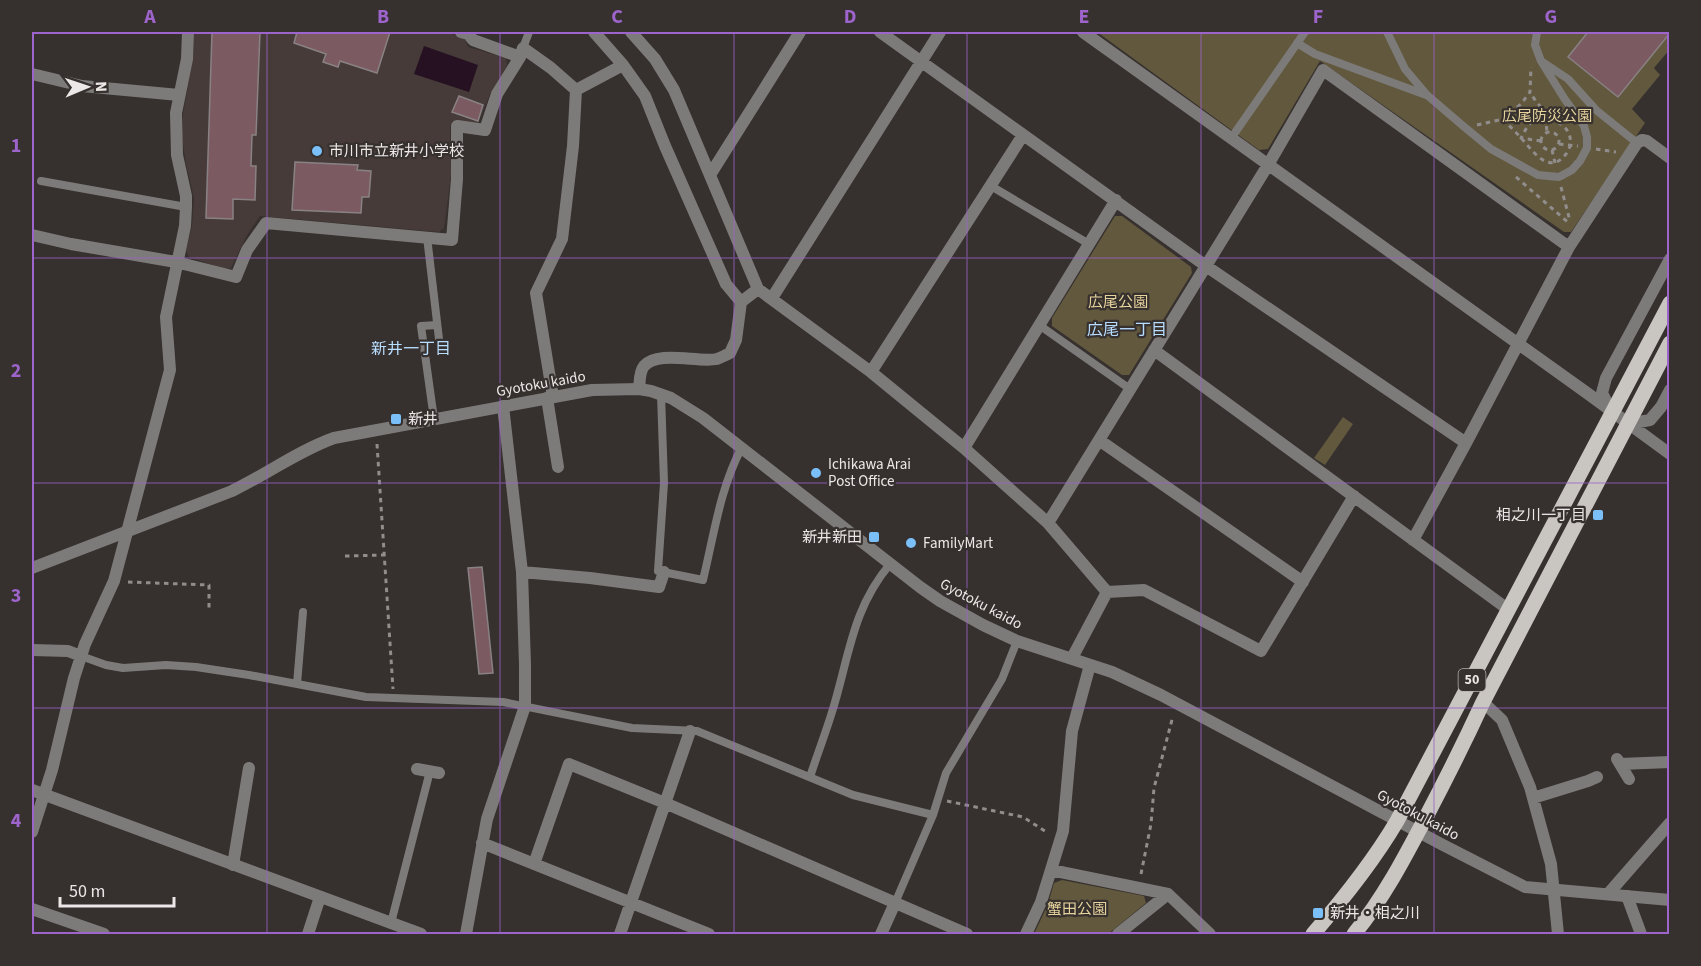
<svg xmlns="http://www.w3.org/2000/svg" width="1701" height="966" viewBox="0 0 1701 966" font-family="'Source Sans 3','Noto Sans JP',sans-serif">
<style>
.built{fill:#463b38}
.green{fill:#61583d}
.water{fill:#261123}
.building{fill:#7b5a62;stroke:#898284;stroke-width:1.5}
.lines{fill:none;stroke-linecap:round;stroke-linejoin:round}
.path{stroke:#918d8c;stroke-width:3;stroke-dasharray:4.5 4.5;stroke-linecap:butt}
.service{stroke:#7d7b79;stroke-width:8}
.minor{stroke:#7d7b79;stroke-width:12}
.tertiary{stroke:#7d7b79;stroke-width:12}
.primary{stroke:#c9c5c1;stroke-width:15}
.grid{fill:none;stroke:#9d64cb;stroke-width:1.5;stroke-opacity:0.55}
.poi-dot{fill:#7abff8;stroke:#36302f;stroke-width:2}
.labels{text-anchor:middle;dominant-baseline:central;stroke-width:4.5;stroke-linejoin:round;paint-order:stroke}
.shield{fill:#36302f;stroke:#b5b1b0;stroke-width:1.5}
.shield-label{font-size:14px;font-weight:bold;fill:#ebe8e7}
.park-label{font-size:15px;fill:#e6d39c;stroke:#36302f}
.poi-label{font-size:15px;fill:#ebe8e7;stroke:#36302f;text-anchor:start}
.street-label{font-size:15px;fill:#ebe8e7;stroke:#36302f}
.neighbourhood-label{font-size:16px;fill:#b8ddfe;stroke:#36302f}
.neatline{fill:none;stroke:#9d64cb;stroke-width:2}
.grid-label{font-size:20px;text-anchor:middle;font-weight:bold;fill:#9d64cb}
</style>
<rect width="100%" height="100%" fill="#36302f"/>
<path class="built" d="M194 32H445L464 38 468 47 506 58 507 65 498 83 490 94 478 123 452 121 450 127 451 175 444 228 439 232 260 216 247 235 231 268 225 269 189 257 186 250 192 226 194 198 186 164 182 137 183 114 193 58Z"/>
<path class="green" d="M1097 32H1669L1670 49 1654 68 1660 75 1632 109 1645 123 1571 232H1564L1320 61 1268 149 1259 150Z
M1115 216H1122L1191 267 1192 273 1129 375H1122L1052 326V318Z
M1343 417 1353 424 1325 465 1314 458Z
M1062 880 1144 896 1146 903 1108 934H1034L1048 904 1054 883Z"/>
<path class="water" d="M424 46 478 65 469 92 414 74Z"/>
<path class="building" d="M212 32H260L256 135H252L251 166H256L255 200 233 199V219L206 218Z
M297 32H390L377 73 340 61 338 67 323 62 326 54 294 43Z
M1588 32H1670V33L1618 97 1568 57Z
M459 96 483 105 478 121 452 112Z
M295 162 358 165 357 170 371 171 369 197H362L361 213 292 210Z
M482 567 493 673 479 674 468 568Z"/>
<g class="lines">
<path class="path" d="M1503 119C1509 126 1516 132 1522 139 1533 151 1549 176 1566 154 1571 148 1572 139 1568 132 1565 126 1560 124 1555 120 1545 112 1536 103 1530 92
M1477 125 1503 119 1521 104 1530 92 1531 67
M1541 141a9 9 0 1 1 18 0a9 9 0 1 1-18 0Z
M1541 141 1521 138C1527 126 1533 118 1545 111L1547 133
M1559 144 1578 146
M1596 149 1616 152
M1552 150 1555 163
M1516 177 1570 224
M1561 187 1570 221
M377 444 393 689
M345 556 385 555
M128 582 209 585V609
M947 801 1023 817 1048 833
M1141 874 1151 824 1154 788 1173 716"/>
<path class="service" d="M1387 32 1405 69 1427 95 1462 125 1491 149 1538 175 1559 177 1572 170 1580 161 1587 148V137L1584 126 1564 98 1541 61
M1537 32 1535 45 1541 61 1568 79 1596 110 1637 143
M1297 43 1315 54 1426 95
M523 48 529 32
M1232 137 1305 32
M41 181 186 207
M991 186 1089 244
M427 237 439 339
M1039 325 1130 389
M661 394 664 483 658 571 703 580C714 535 720 488 742 447
M434 419 421 326 437 325
M81 656 106 665 123 668 166 665 196 667 249 675 366 697 503 702 632 728 697 731 853 795 933 815
M297 684 303 612
M810 777C818 752 828 727 835 702 850 650 854 607 890 564
M895 903 933 815 946 773 1002 679 1017 641
M391 923 430 771"/>
<path class="minor" d="M461 32 468 34 473 40 520 57
M594 32 623 65 645 96 665 146 726 284 741 302
M631 32 655 59 674 90 758 289
M880 32 1206 266 1466 443
M1083 32 1587 393 1670 454
M32 74 82 86 179 95
M710 175 800 32
M32 235 71 244 176 262 236 277 247 250 266 223 452 240 457 179V126L485 130 497 94 520 57 523 48 551 68 576 90
M772 298 940 32
M1154 350 1509 610
M871 372 1023 135
M639 389C640 382 639 372 644 366 658 350 698 363 717 359 722 357 726 355 730 353L736 340 741 302 758 289 871 372 964 448 1048 523 1107 592 1072 658
M553 397 536 293 562 239 573 146 576 90 623 65
M547 398 558 467
M1610 409 1602 393 1606 378 1670 259
M1628 424 1650 420 1661 407 1670 390
M1099 440 1303 582
M964 448 1116 200
M1048 523 1268 165 1323 70 1569 247
M1413 540 1466 443 1569 247 1637 143 1642 140 1647 141 1670 158
M522 572 590 578 659 587 664 572
M1107 592 1144 590 1261 651 1354 496
M32 650 68 651 81 656
M1483 702 1502 720 1530 787 1551 864 1558 934
M1617 759 1629 779
M1620 764 1670 762
M417 769 439 773
M1533 798 1588 781 1597 777
M32 832 52 770 74 678 85 644 114 581 170 370 166 317 185 226 186 207V196L177 155 176 113 187 59 188 32
M482 843 709 934
M534 864 569 764 665 803 967 934
M233 865 249 768
M1051 870 1168 894 1210 934
M1608 894 1670 823
M1627 896 1641 934
M32 909 104 934
M308 934 320 897
M466 934 487 819 525 706V665L522 572 503 406
M620 934 690 731
M881 934 895 903
M1026 934 1041 902 1063 831 1072 731 1090 665
M1118 934 1168 894"/>
<path class="tertiary" d="M32 568 232 491C267 474 298 451 334 438L592 390 639 389 651 391 671 398 703 418 920 587 940 601 983 625 1017 641 1112 672 1161 695 1443 845 1525 887 1670 900
M32 790 421 934"/>
<path class="primary" d="M1313 934C1344 898 1373 862 1397 821L1670 303
M1354 934C1383 899 1405 857 1426 817 1446 779 1465 741 1483 702L1670 343"/>
</g>
<path class="grid" d="M267 32V934M500 32V934M734 32V934M967 32V934M1201 32V934M1434 32V934M32 258H1670M32 483H1670M32 708H1670"/>
<g class="poi-dot">
<circle cx="317" cy="151" r="6"/>
<rect x="390" y="413" width="12" height="12" rx="3"/>
<circle cx="816" cy="473" r="6"/>
<rect x="1592" y="509" width="12" height="12" rx="3"/>
<rect x="868" y="531" width="12" height="12" rx="3"/>
<circle cx="911" cy="543" r="6"/>
<rect x="1312" y="907" width="12" height="12" rx="3"/>
</g>
<g class="labels">
<rect class="shield" x="1458.5" y="669" width="27" height="22" rx="4.5"/>
<g class="shield-label">
<text x="1472" y="680">50</text>
</g>
<g class="park-label">
<text x="1547" y="116">広尾防災公園</text>
<text x="1118" y="302">広尾公園</text>
<text x="1077" y="909">蟹田公園</text>
</g>
<g class="poi-label">
<text x="329" y="151">市川市立新井小学校</text>
<text x="408" y="419">新井</text>
<text x="828" y="464">Ichikawa Arai<tspan x="828" dy="17">Post Office</tspan></text>
<text x="1586" y="515" text-anchor="end">相之川一丁目</text>
<text x="862" y="537" text-anchor="end">新井新田</text>
<text x="923" y="543">FamilyMart</text>
<text x="1330" y="913">新井・相之川</text>
</g>
<g class="street-label">
<text transform="translate(541 384) rotate(-10)">Gyotoku kaido</text>
<text transform="translate(981 604) rotate(28)">Gyotoku kaido</text>
<text transform="translate(1418 815) rotate(28)">Gyotoku kaido</text>
</g>
<g class="neighbourhood-label">
<text x="1127" y="330">広尾一丁目</text>
<text x="411" y="349">新井一丁目</text>
</g>
</g>
<rect width="1701" height="966" fill="none" stroke="#36302f" stroke-width="66"/>
<g transform="translate(87 87) rotate(88)" stroke="#36302f" stroke-width="4.5" paint-order="stroke">
<path d="M0-4.5L10 22L0 15L-10 22Z" fill="#ebe8e7"/>
<text y="-9" font-size="16" font-weight="bold" text-anchor="middle" fill="#ebe8e7">N</text>
</g>
<path d="M60 897v9h114v-9" fill="none" stroke="#ebe8e7" stroke-width="3"/>
<text x="69" y="897" font-size="18" fill="#ebe8e7" stroke="#36302f" stroke-width="4.5" paint-order="stroke">50 m</text>
<rect x="33" y="33" width="1635" height="900" class="neatline"/>
<g class="grid-label">
<text x="150" y="23">A</text>
<text x="383" y="23">B</text>
<text x="617" y="23">C</text>
<text x="850" y="23">D</text>
<text x="1084" y="23">E</text>
<text x="1318" y="23">F</text>
<text x="1551" y="23">G</text>
<text x="16" y="152">1</text>
<text x="16" y="377">2</text>
<text x="16" y="602">3</text>
<text x="16" y="827">4</text>
</g>
</svg>
